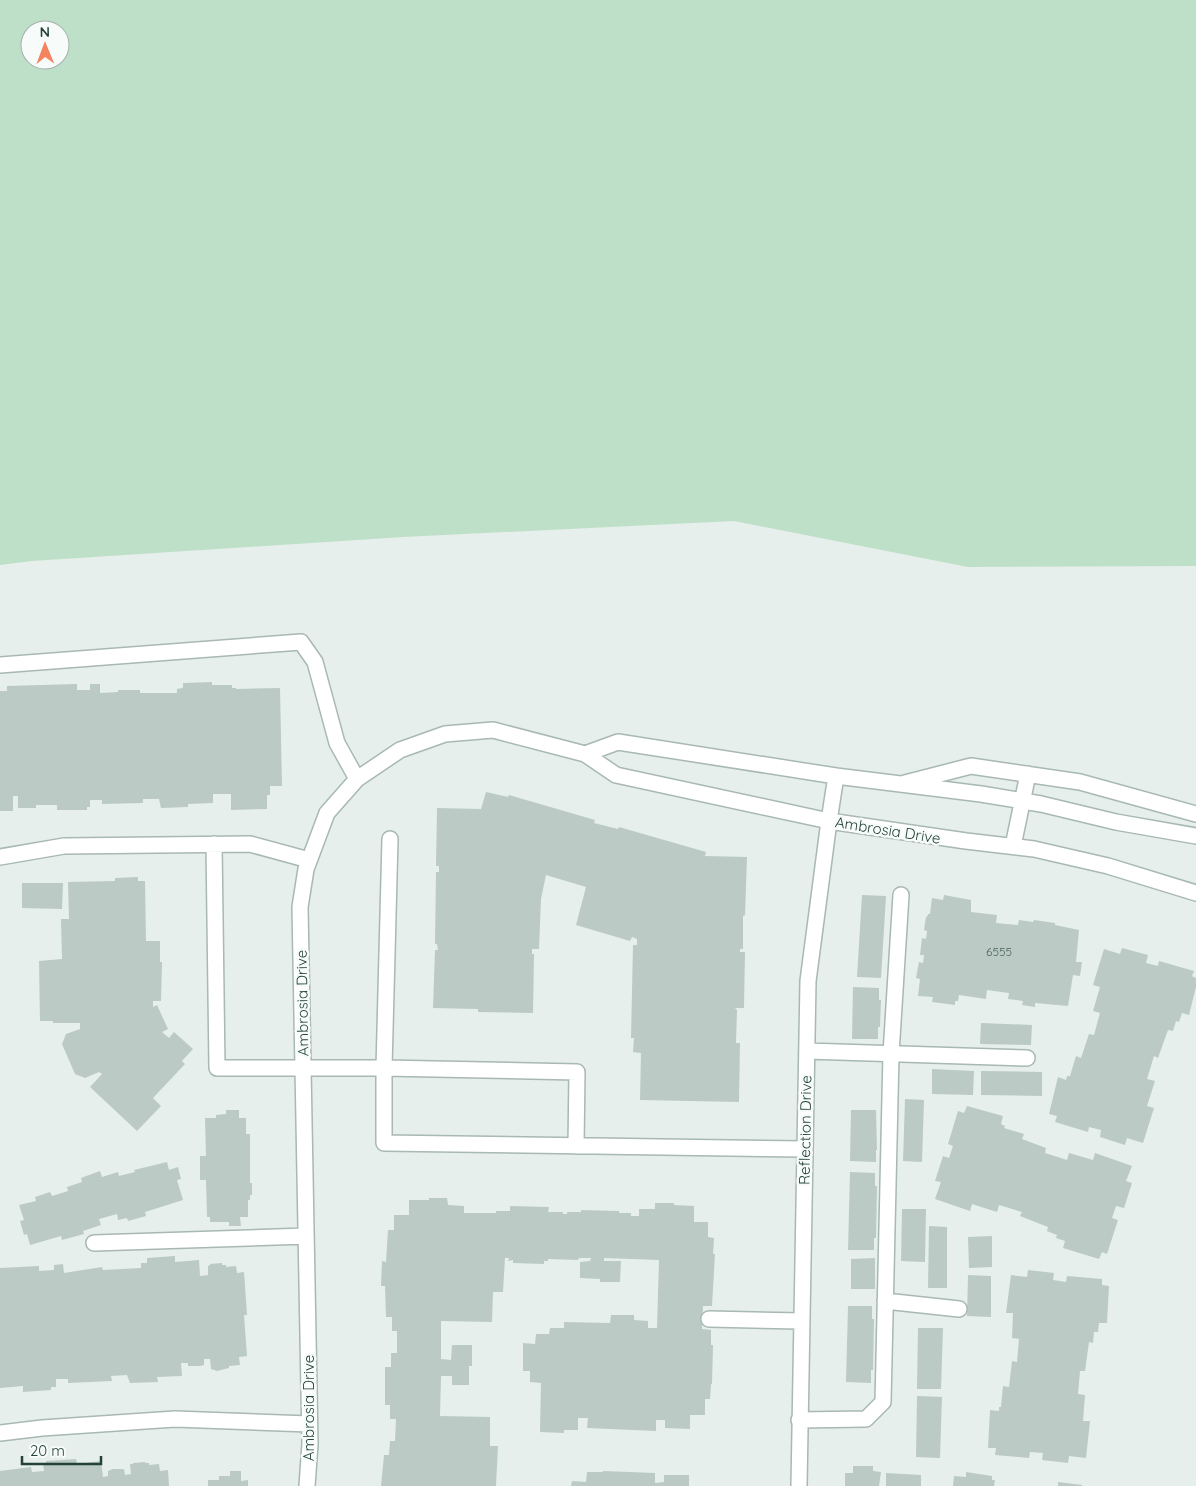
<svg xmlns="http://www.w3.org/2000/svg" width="1196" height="1486" viewBox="0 0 1196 1486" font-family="Quicksand,sans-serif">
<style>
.green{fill:#bfe0c8;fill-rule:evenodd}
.building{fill:#bbcac4}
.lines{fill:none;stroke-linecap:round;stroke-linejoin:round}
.minor-casing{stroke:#a8b8b2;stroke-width:18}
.minor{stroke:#fff;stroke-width:15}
.labels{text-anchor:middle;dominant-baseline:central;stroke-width:5;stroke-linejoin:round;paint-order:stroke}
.number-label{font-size:12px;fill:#4a645c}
.street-label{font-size:15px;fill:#24423a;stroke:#f7fbf9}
</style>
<rect width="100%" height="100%" fill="#e6efeb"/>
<path class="green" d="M0 0H1196V566L968 567 734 521 403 537 32 561 0 565ZM30 30H60V60H30Z"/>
<path class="building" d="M212 682V685H232V688H236V689L280 688 282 786H270V795H267V809L231 810V794H213V803L188 804V807L161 808 159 799H143V803L102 804V800H90V807H87V810H57V805H36V808H18V796H13V811H0V691H7V686L77 684V690H90V684H100V693L118 692V690H140V693H177V689L183 688V683Z
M486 792 508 797 509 795 595 820 594 823 618 829 619 827 706 852 705 856 747 857 745 915 743 916V949H740V952H745L744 1008H735L737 1010 736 1043H740L739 1102 640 1100 641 1053 633 1052 634 1038H631L633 945H637V939L632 937 630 941 576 925 586 887 546 875 541 899 539 949H532V954H534L533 1013 478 1012V1009L433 1008 435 950H438L437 944H435L436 872H439V866H436L437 808 481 809Z
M138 877V881H145L146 941H160V962H162L161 1001H153V1007L157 1005 168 1029 162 1032 169 1038 174 1032 193 1049 182 1061 185 1064 153 1098 161 1106 137 1131 90 1087 102 1074 99 1072 85 1078 75 1074 62 1044 66 1034 80 1029V1023H53V1021H40L39 961 62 959 61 919H69L68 882 115 881V878Z
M22 883H63L62 909 22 908Z
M862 895 886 896 881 978 857 977Z
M944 895 971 900V912L997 915 996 923 1018 925 1019 920 1033 922 1034 920 1055 923V925L1079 930 1076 962H1082L1080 976 1073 975 1068 1006 1035 1003V1007L1022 1005 1023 1001 1008 999 1009 993 987 990 986 999 959 995 958 1001H955V1005L932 1002 933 997 918 996 920 979 916 978 919 962 923 963 924 955H920L922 938 926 939 927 931 924 930 926 917H927L928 914H930L932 898 943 900Z
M1122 948 1148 955 1146 963 1158 966 1159 961 1194 971 1192 976 1196 978V987L1189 1015 1182 1013 1179 1022 1176 1021 1173 1031 1168 1030 1158 1058 1154 1056 1147 1079 1155 1081 1147 1106 1154 1108 1143 1143 1127 1138 1125 1145 1100 1137 1101 1130 1089 1127 1088 1132 1055 1122 1057 1116 1049 1114 1058 1077 1066 1080 1067 1076H1070L1076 1056 1081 1058 1089 1034 1094 1035 1100 1013 1093 1011 1100 987 1093 985 1104 949 1120 954Z
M853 987 879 988V1000H881L880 1027H878V1039H852Z
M981 1023 1032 1025 1031 1045 980 1044Z
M932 1069 974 1071 973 1095 932 1094Z
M981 1071 1042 1072V1096L981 1095Z
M905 1099 924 1100 922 1162 903 1161Z
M967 1106 1003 1116 1001 1124 1005 1126 1004 1128 1024 1134 1022 1139 1046 1148 1045 1153 1067 1160 1069 1153 1093 1160 1095 1153 1132 1166 1126 1181 1132 1183 1124 1208 1116 1206 1112 1218 1118 1220 1107 1254 1102 1252 1099 1259 1063 1248 1065 1241 1056 1238 1057 1235 1047 1231 1048 1227 1020 1216 1022 1212 999 1205 997 1212 972 1204 970 1211 935 1199 941 1182 935 1181 943 1156 949 1158 953 1146 948 1144 958 1111 964 1113Z
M226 1110H239V1118H246V1134H250V1183H252V1195H250V1200H248V1217H240L241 1226H229V1222H210V1217H207L206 1180H200V1156H206L205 1118H216V1115L226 1114Z
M851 1110H876L877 1150H876V1162L850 1161Z
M167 1162 169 1170 178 1167 181 1179 177 1180 183 1200 145 1212 146 1216 128 1221 127 1218 118 1220 117 1214 99 1219 101 1225 83 1231 84 1234 62 1240 61 1236 30 1245 27 1234 24 1235 20 1221 24 1220 19 1205 36 1201 35 1197 50 1192 52 1196 68 1191 67 1187 82 1182 81 1178 100 1171 102 1177 118 1172 119 1176 135 1172 134 1170Z
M850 1172 875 1173V1186H877L876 1238H874V1250H848Z
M429 1198H447L448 1205 464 1206V1213H496V1211H510V1206L549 1207 548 1212H563V1214H567V1212H581V1210L619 1211V1213H631V1216H639V1209H655V1203H674V1205L694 1206V1222H708V1237L714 1238 713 1254H715L712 1306H703L702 1329 711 1330V1345H713L712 1384H711L710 1399H705V1415H690V1429L665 1428V1420H656V1431L587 1428 588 1418H578V1430H564V1433L540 1432 541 1383 530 1382V1371H523V1343L535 1344 536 1334H549L550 1328H564V1322L610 1323 611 1315H634V1320L648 1321V1328H657L659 1260 604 1258V1261H621L620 1282H600V1279L580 1278V1262L590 1261 591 1258H579L578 1260 548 1259V1261H544V1264L513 1263V1260L508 1261 509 1258H505L503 1292H493L492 1322 441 1321V1359L451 1360 452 1345H472V1366H469V1385H452V1376H441L440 1416 490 1417V1446H498L496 1486H381L384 1455H389L390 1441H395L396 1419H390V1405H385V1367H391V1353H397V1331H392V1317H386L385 1286H381L382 1261 386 1262 388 1230H394V1215H409V1200H429Z
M902 1209H926L925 1262 901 1261Z
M929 1226 947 1227V1288H928Z
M992 1236V1267L969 1268 968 1237Z
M175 1256V1262L199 1260 200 1276 208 1275V1266L210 1265V1264L222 1263V1265H226V1267L236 1266 237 1273 244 1272 247 1315H244L247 1356 239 1357 240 1365 229 1366V1368L217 1371 211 1369 210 1359H204V1365L200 1366H188V1363H181L182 1376 157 1377 158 1382 130 1383 127 1375 111 1376 112 1381 68 1383V1379H56V1387H51V1390L23 1392V1386L0 1388V1268L39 1266V1271L54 1270V1265L63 1264 64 1273 102 1267 103 1270 141 1268V1263H147V1258Z
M875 1258V1289H851V1259Z
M1028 1270 1054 1273 1053 1280 1066 1282 1067 1276 1102 1279V1285L1109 1286 1107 1323H1099L1098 1332H1094L1093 1343 1089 1342 1085 1371H1080L1078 1394 1085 1395 1083 1421H1090L1086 1458 1069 1456 1068 1463 1042 1460 1043 1453 1030 1452 1029 1458 995 1455 996 1448H988L990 1410 999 1411V1407H1001L1003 1386 1009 1387 1012 1361 1017 1362 1019 1339 1012 1338 1013 1313H1006L1011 1275 1027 1277Z
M968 1275 991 1276V1317L967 1316Z
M848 1306H872V1319H874L873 1370H871V1383L846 1382Z
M918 1328H943L941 1389H917Z
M917 1396 942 1397 940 1458 916 1457Z
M76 1459 77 1464 101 1461 103 1477 108 1476V1471L113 1469H124L125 1475 131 1474 130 1464H133V1463L145 1462V1463H149V1465L159 1464 160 1471 168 1470 169 1486H0V1471L31 1467 32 1472 44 1471 43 1464 46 1463V1461Z
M853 1466H873V1471L881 1472 879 1486H845V1473H853Z
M230 1471H241V1481L248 1480V1486H208V1480H219V1476H230Z
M603 1471 655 1473V1483L664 1482V1475H689V1486H571L572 1481 586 1482 587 1472H603Z
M966 1472 992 1476V1480H995L994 1486H953L954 1476 966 1477Z
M886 1473 921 1475V1486H886Z
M1058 1482 1082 1485V1486H1058Z"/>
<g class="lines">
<defs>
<path id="minor" d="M0 665 301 642 315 662 337 743 357 779
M585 754 618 742 836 776 981 794 1041 804 1116 822 1196 836
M905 783 971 766 1080 782 1196 814
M390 839 384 1068V1143L805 1149
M214 844 217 1068H384L577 1072 576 1146
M1013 846 1028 774
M0 857 64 846 250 844 309 860
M807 1051 1027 1058
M94 1243 306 1236
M885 1301 959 1309
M709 1319 801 1321
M799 1420 866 1419 883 1402 891 1054 901 895
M0 1433 42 1428 175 1419 309 1424
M307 1486 310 1444 300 907 306 869 327 813 357 779 400 750 445 734 493 730 585 754 616 775 829 821 966 841 1034 849 1108 866 1196 893
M799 1486 808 981 829 821 836 776"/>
</defs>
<use href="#minor" class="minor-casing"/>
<use href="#minor" class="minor"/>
</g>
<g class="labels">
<g class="number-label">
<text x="999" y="951">6555</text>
</g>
<g class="street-label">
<text transform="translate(888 830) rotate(9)">Ambrosia Drive</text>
<text transform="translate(302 1003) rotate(-91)">Ambrosia Drive</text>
<text transform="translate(805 1130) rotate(-89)">Reflection Drive</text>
<text transform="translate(308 1408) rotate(-90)">Ambrosia Drive</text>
</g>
</g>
<g transform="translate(45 45) rotate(359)"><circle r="24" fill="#f7fbf9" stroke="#a3b1ad"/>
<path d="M0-4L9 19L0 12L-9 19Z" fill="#f4845f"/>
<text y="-8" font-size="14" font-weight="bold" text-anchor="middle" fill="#24423a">N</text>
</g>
<path d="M22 1456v8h79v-8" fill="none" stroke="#24423a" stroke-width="2.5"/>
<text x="30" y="1456" font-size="15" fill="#24423a" stroke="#f7fbf9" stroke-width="4" paint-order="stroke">20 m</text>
</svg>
